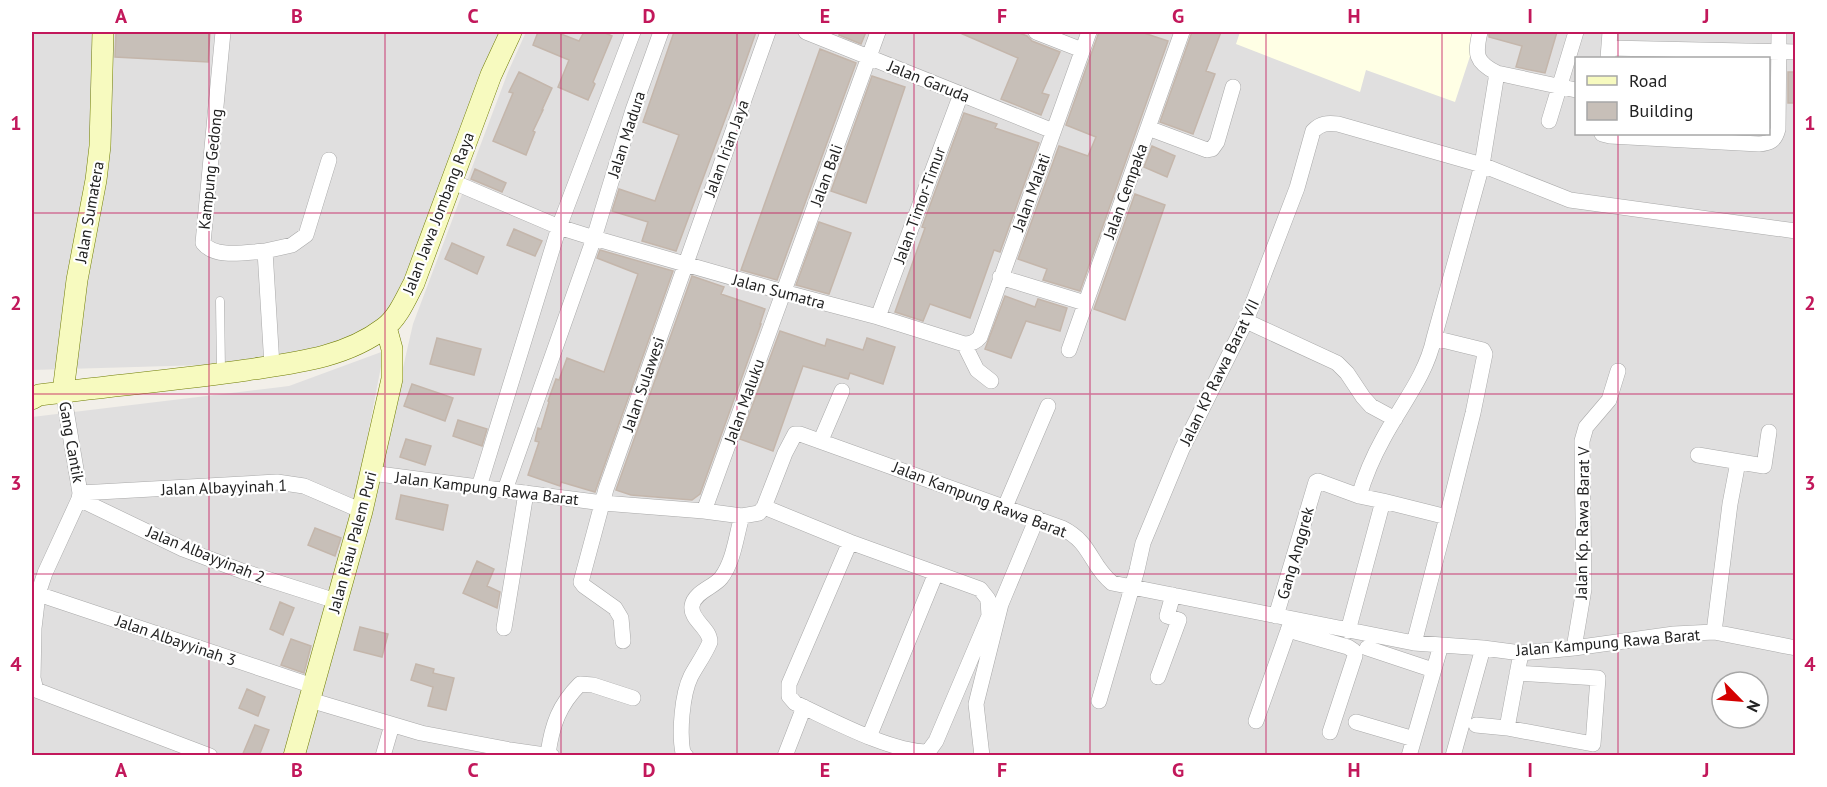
<svg xmlns="http://www.w3.org/2000/svg" width="1827" height="787" viewBox="0 0 1827 787" font-family="'PT Sans',sans-serif">
<style>
.residential{fill:#e0dfdf;fill-rule:evenodd}
.education{fill:#ffffe5}
.building{fill:#c7bfb8;stroke:#c4b6ab;stroke-width:1.5}
.lines{fill:none;stroke-linecap:round;stroke-linejoin:round}
.lane-casing{stroke:#a9a9a9;stroke-width:9}
.street-casing{stroke:#a9a9a9;stroke-width:16}
.secondary-casing{stroke:#707d05;stroke-width:22}
.lane{stroke:#fff;stroke-width:8}
.street{stroke:#fff;stroke-width:15}
.secondary{stroke:#f7fabf;stroke-width:21}
.grid{fill:none;stroke:#c2185b;stroke-width:1.5;stroke-opacity:0.55}
.labels{text-anchor:middle;dominant-baseline:central;stroke-width:4.5;stroke-linejoin:round;paint-order:stroke}
.street-label{font-size:16px;fill:#222;stroke:#fff}
.neatline{fill:none;stroke:#c2185b;stroke-width:2}
.grid-label{font-size:20px;text-anchor:middle;font-weight:bold;fill:#c2185b}
</style>
<rect width="100%" height="100%" fill="#f2efe9"/>
<path class="residential" d="M32 32H502L397 303 361 338 275 363 32 370Z
M526 32H1795V755H32V417L289 386 384 351 362 465 380 468 413 324 508 72ZM1576 58H1768V134H1576ZM1722 682H1758V718H1722Z"/>
<path class="education" d="M1240 32H1478L1455 102 1366 70 1360 92 1236 44Z"/>
<path class="building" d="M116 32H210L208 62 115 57Z
M538 32H556L579 41 584 32H603L612 36 593 82 595 84 588 100 558 87 569 60 533 45Z
M674 32H756L731 103 676 251 642 241 648 222 612 211 619 189 655 201 679 135 643 122Z
M840 32H866L861 44 839 35Z
M958 32H1017L1027 36 1032 41 1060 52 1042 93 1049 95 1041 115 1001 99 1018 58Z
M1099 32H1141L1168 41 1080 291 1043 280 1047 269 1018 259 1059 146 1088 156 1096 137 1066 125Z
M1192 32H1221L1206 71 1215 74 1193 134 1160 122Z
M1489 32H1557L1545 73 1516 67 1522 46 1489 37Z
M820 49 856 63 777 280 741 270Z
M519 72 552 88 542 110H543L533 131 535 132 526 155 493 141 513 93 509 92Z
M1788 72H1796V103H1788Z
M872 76 905 87 866 203 831 191Z
M964 113 997 124 995 128 1039 143 1000 252 994 250 970 318 930 304 923 321 895 312 925 228 922 227Z
M1152 146 1175 156 1167 177 1144 167Z
M475 169 506 183 502 192 471 179Z
M1135 194 1165 205 1125 320 1094 309Z
M819 222 851 233 829 294 796 285Z
M514 229 542 241 535 256 507 245Z
M452 243 484 257 477 274 445 259Z
M600 250 673 271 595 492 561 482 560 486 528 475 539 442 535 441 538 428 541 429 549 402 548 401 556 379 559 380 567 358 604 372 638 274 597 258Z
M692 276 724 287 721 294 765 309 760 324H761L700 494 692 500 631 495 616 490Z
M1005 296 1035 307 1038 299 1067 308 1060 331 1026 321 1011 358 985 349Z
M780 331 825 346 827 339 863 350 867 338 895 347 883 384 850 373 848 379 803 366 773 451 740 439Z
M437 338 481 349 474 375 430 364Z
M412 384 453 398 445 421 404 406Z
M458 420 487 429 482 446 453 436Z
M406 439 431 446 425 465 400 457Z
M401 495 448 505 443 530 396 519Z
M315 528 341 538 335 556 308 545Z
M477 561 494 569 487 586 500 592 497 608 463 593Z
M280 602 294 608 283 635 270 629Z
M360 627 388 634 382 657 354 650Z
M291 639 311 646 304 673 281 665Z
M416 664 434 669 433 673 454 678 446 710 428 706 433 687 411 680Z
M247 689 265 697 258 716 239 708Z
M255 725 269 730 259 756H242Z"/>
<g class="lines">
<defs>
<path id="lane" d="M220 301 221 371"/>
<path id="street" d="M223 32 203 243C215 259 247 252 265 251
M806 32 1053 131
M1036 32 1082 50
M1480 32C1475 54 1475 62 1497 73L1576 90
M1609 48 1796 52
M1608 58 1610 32
M1549 121 1576 32
M1148 128 1207 150 1212 149 1217 142 1233 87
M1602 134 1610 136 1759 144C1770 143 1775 141 1778 129L1779 32
M451 181 559 227 594 238 783 292 878 317 964 344C971 344 976 342 980 337L1089 32
M1000 277 1085 303
M878 317 961 94
M1246 321 1337 363 1347 373 1363 397 1371 406 1395 419
M964 344 977 370 991 381
M1069 350 1182 32
M272 366 265 251 292 245 306 235 329 160
M63 392 80 493 79 499 45 573 38 594 34 628 33 678 36 690 210 756
M821 440 842 391
M1698 455 1764 466 1769 432
M371 473 603 503 704 511 742 516 759 513 764 507 785 453 795 434H800L1062 528C1092 543 1089 564 1112 583L1414 643 1483 648 1521 653 1574 648 1674 634 1714 632 1796 648
M479 487 559 227 633 32
M505 490 594 238 633 110 661 32
M80 493 277 482 304 486 362 511
M1359 496C1365 476 1373 457 1383 439 1401 405 1426 376 1434 338
M79 499 183 549 242 571 336 601
M764 507 850 542 980 589 988 599 989 616 936 741 928 752C888 751 832 720 795 703L789 696V684L850 542
M1005 507 1048 406
M704 511 878 32
M1447 517 1473 413 1485 354 1483 350 1434 338 1482 165 1497 73
M38 594 313 686
M1276 616 1316 482 1318 481 1359 496 1383 501
M504 628 526 493
M1288 630 1348 647 1354 651 1355 656 1330 732
M1348 631 1383 501 1447 517 1414 643
M1714 632 1730 504 1738 462
M623 641 621 618 615 608 584 586 581 582 606 489 768 32
M1367 648 1433 670
M1574 648 1584 589 1582 441 1586 427 1609 400 1618 371
M1517 673 1598 678 1593 744 1507 728 1521 653
M1158 677 1179 620 1167 616 1173 595
M310 700 421 733 510 750 552 756
M1099 701 1137 570 1143 543 1182 449 1246 321 1297 188 1313 131C1321 123 1327 123 1338 124L1482 165 1570 200 1796 231
M1256 721 1291 622
M1356 722 1414 739
M1476 725 1507 728
M869 737 936 573
M548 754C552 725 559 705 580 684L593 685 633 698
M383 756 390 732
M686 756 683 753C679 733 682 694 691 676 697 665 705 654 710 642 710 628 690 620 692 606 694 592 714 587 721 578 734 561 736 536 742 516
M785 756 804 707
M982 756 976 704 1001 604 1037 518
M1409 756 1441 645
M1453 756 1483 648"/>
<path id="secondary" d="M63 392 77 280 96 180 100 146 103 32
M32 399 39 395C108 386 178 380 247 370 293 363 345 358 384 328 398 318 406 298 414 283L491 75 511 32
M294 756 362 511 392 379V349L386 327"/>
</defs>
<use href="#lane" class="lane-casing"/>
<use href="#street" class="street-casing"/>
<use href="#secondary" class="secondary-casing"/>
<use href="#lane" class="lane"/>
<use href="#street" class="street"/>
<use href="#secondary" class="secondary"/>
</g>
<path class="grid" d="M209 32V756M385 32V756M561 32V756M737 32V756M914 32V756M1090 32V756M1266 32V756M1442 32V756M1618 32V58M1618 134V756M32 213H1796M32 394H1796M32 574H1796"/>
<g class="labels">
<g class="street-label">
<text transform="translate(929 81) rotate(22)">Jalan Garuda</text>
<text transform="translate(626 134) rotate(-72)">Jalan Madura</text>
<text transform="translate(726 148) rotate(-70)">Jalan Irian Jaya</text>
<text transform="translate(210 169) rotate(-84)">Kampung Gedong</text>
<text transform="translate(826 175) rotate(-70)">Jalan Bali</text>
<text transform="translate(1125 191) rotate(-70)">Jalan Cempaka</text>
<text transform="translate(1031 192) rotate(-70)">Jalan Malati</text>
<text transform="translate(919 205) rotate(-70)">Jalan Timor-Timur</text>
<text transform="translate(89 212) rotate(-80)">Jalan Sumatera</text>
<text transform="translate(438 213) rotate(-69)">Jalan Jawa Jombang Raya</text>
<text transform="translate(779 291) rotate(15)">Jalan Sumatra</text>
<text transform="translate(1219 372) rotate(-64)">Jalan KP Rawa Barat VII</text>
<text transform="translate(643 384) rotate(-71)">Jalan Sulawesi</text>
<text transform="translate(744 401) rotate(-70)">Jalan Maluku</text>
<text transform="translate(72 442) rotate(80)">Gang Cantik</text>
<text transform="translate(224 487) rotate(-2)">Jalan Albayyinah 1</text>
<text transform="translate(487 488) rotate(7)">Jalan Kampung Rawa Barat</text>
<text transform="translate(980 499) rotate(21)">Jalan Kampung Rawa Barat</text>
<text transform="translate(1582 523) rotate(-89)">Jalan Kp. Rawa Barat V</text>
<text transform="translate(352 542) rotate(-75)">Jalan Riau Palem Puri</text>
<text transform="translate(1295 553) rotate(-74)">Gang Anggrek</text>
<text transform="translate(206 554) rotate(22)">Jalan Albayyinah 2</text>
<text transform="translate(176 640) rotate(19)">Jalan Albayyinah 3</text>
<text transform="translate(1608 642) rotate(-5)">Jalan Kampung Rawa Barat</text>
</g>
</g>
<rect width="1827" height="787" fill="none" stroke="#ffffff" stroke-width="66"/>
<rect x="1575" y="57" width="195" height="78" fill="#ffffff" stroke="#a7a7a7" stroke-width="1.5"/>
<rect x="1587" y="76" width="30" height="9" fill="#f7fabf" stroke="#a7a7a7" stroke-width="1.5"/>
<text x="1629" y="87" font-size="18" fill="#222222">Road</text>
<rect x="1587" y="102" width="30" height="18" fill="#c7bfb8" stroke="#a7a7a7" stroke-width="1.5"/>
<text x="1629" y="117" font-size="18" fill="#222222">Building</text>
<g transform="translate(1740 700) rotate(115)"><circle r="28" fill="#ffffff" stroke="#a7a7a7" stroke-width="1.5"/>
<path d="M0-4.5L10 22L0 15L-10 22Z" fill="#d40000"/>
<text y="-9" font-size="16" font-weight="bold" text-anchor="middle" fill="#222222">N</text>
</g>
<rect x="33" y="33" width="1761" height="721" class="neatline"/>
<g class="grid-label">
<text x="121" y="23">A</text>
<text x="297" y="23">B</text>
<text x="473" y="23">C</text>
<text x="649" y="23">D</text>
<text x="825" y="23">E</text>
<text x="1002" y="23">F</text>
<text x="1178" y="23">G</text>
<text x="1354" y="23">H</text>
<text x="1530" y="23">I</text>
<text x="1706" y="23">J</text>
<text x="16" y="130">1</text>
<text x="1810" y="130">1</text>
<text x="16" y="310">2</text>
<text x="1810" y="310">2</text>
<text x="16" y="490">3</text>
<text x="1810" y="490">3</text>
<text x="16" y="671">4</text>
<text x="1810" y="671">4</text>
<text x="121" y="777">A</text>
<text x="297" y="777">B</text>
<text x="473" y="777">C</text>
<text x="649" y="777">D</text>
<text x="825" y="777">E</text>
<text x="1002" y="777">F</text>
<text x="1178" y="777">G</text>
<text x="1354" y="777">H</text>
<text x="1530" y="777">I</text>
<text x="1706" y="777">J</text>
</g>
</svg>
